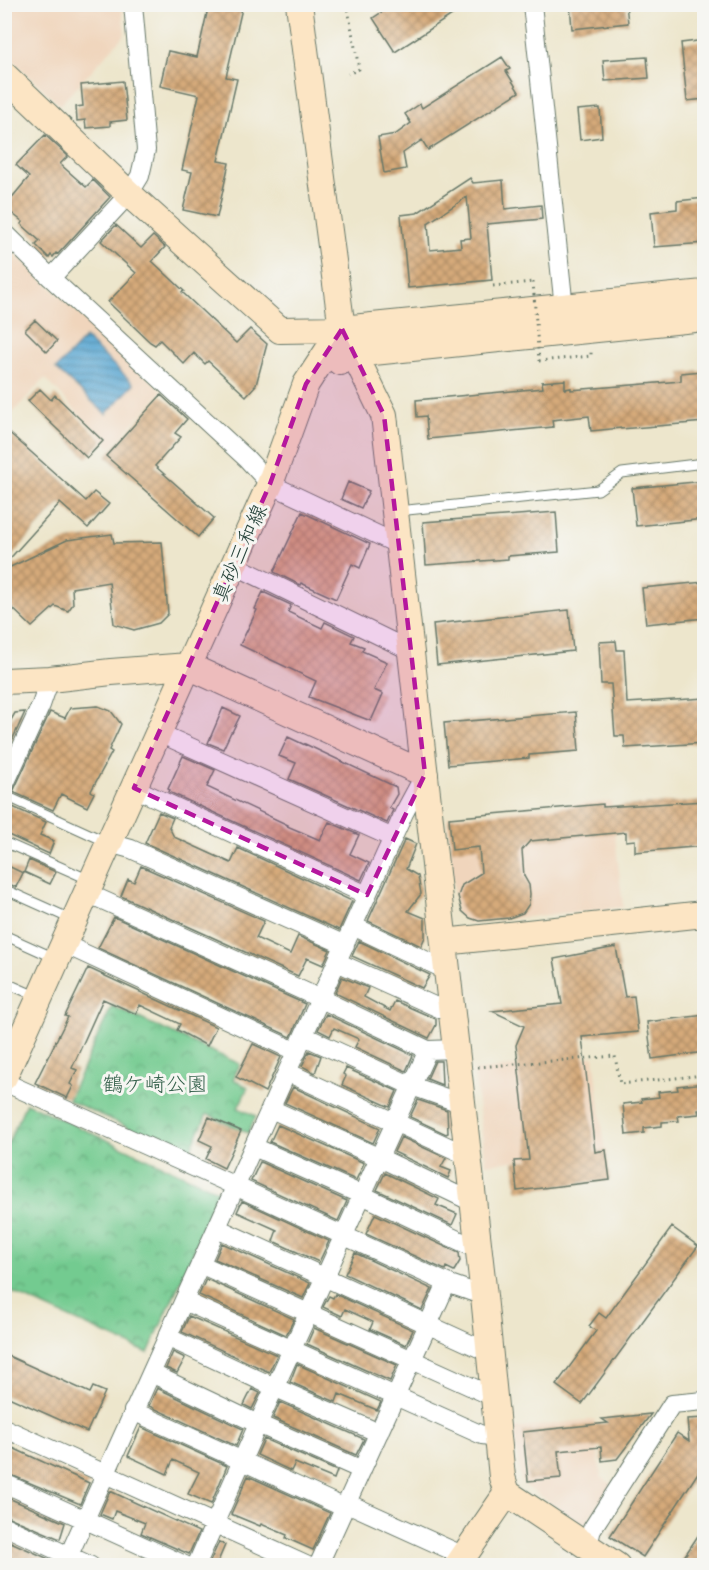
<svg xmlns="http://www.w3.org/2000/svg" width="709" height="1570" viewBox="0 0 709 1570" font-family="'Patrick Hand','Klee One',sans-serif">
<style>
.built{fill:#f0d5bc}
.park{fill:url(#park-crowns);stroke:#498462;stroke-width:1.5}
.water{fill:url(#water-rules);stroke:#3c7282;stroke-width:1.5}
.building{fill:url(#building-cross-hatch);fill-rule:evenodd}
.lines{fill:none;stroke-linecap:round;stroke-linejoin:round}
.lane-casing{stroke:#677869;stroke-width:11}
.street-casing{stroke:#677869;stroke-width:20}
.secondary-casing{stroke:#677869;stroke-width:28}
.path{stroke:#677869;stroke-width:3;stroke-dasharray:1.5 4.5;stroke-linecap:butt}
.lane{stroke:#fff;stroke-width:9}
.street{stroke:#fff;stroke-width:18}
.secondary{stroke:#fce5c4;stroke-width:26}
.path-bridge{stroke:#677869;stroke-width:3;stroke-dasharray:1.5 4.5;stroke-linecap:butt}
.marked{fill:#b5179e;fill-opacity:0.2;stroke:#b5179e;stroke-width:4.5;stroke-dasharray:12 8;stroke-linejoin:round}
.labels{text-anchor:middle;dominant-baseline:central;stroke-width:6;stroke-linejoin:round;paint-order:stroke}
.street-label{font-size:21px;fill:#1f3d34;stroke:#f6f6f2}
.park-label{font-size:21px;fill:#34604b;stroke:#f6f6f2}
</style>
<defs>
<pattern id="park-crowns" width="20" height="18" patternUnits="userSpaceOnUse" patternTransform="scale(1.5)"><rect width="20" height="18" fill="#73cb90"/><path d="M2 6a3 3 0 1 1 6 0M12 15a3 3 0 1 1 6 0" fill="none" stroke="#5ea676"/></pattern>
<pattern id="water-rules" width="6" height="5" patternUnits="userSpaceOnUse" patternTransform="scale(1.5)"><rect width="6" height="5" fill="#58a6d1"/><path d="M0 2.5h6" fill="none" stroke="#4888aa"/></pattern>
<pattern id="building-cross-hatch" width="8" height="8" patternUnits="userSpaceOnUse" patternTransform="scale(1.5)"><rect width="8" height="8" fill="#d6aa7a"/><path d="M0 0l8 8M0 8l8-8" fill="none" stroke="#ad8c65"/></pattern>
</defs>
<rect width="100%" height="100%" fill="#f6f6f2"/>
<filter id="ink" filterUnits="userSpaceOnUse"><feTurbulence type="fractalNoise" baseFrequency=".0167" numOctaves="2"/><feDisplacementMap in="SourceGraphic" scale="12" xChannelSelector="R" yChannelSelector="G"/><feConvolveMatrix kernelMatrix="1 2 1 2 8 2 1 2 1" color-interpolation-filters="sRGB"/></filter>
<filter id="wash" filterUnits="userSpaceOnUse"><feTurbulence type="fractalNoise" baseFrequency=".008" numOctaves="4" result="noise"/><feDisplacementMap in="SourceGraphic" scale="24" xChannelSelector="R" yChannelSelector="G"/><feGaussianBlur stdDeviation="1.35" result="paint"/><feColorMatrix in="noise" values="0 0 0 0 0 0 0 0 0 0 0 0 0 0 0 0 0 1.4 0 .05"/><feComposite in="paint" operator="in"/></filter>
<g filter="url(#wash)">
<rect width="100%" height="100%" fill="#ede6cc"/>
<path class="built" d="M4 5H122L125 34 60 105 5 53Z
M4 244 162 391 111 448 45 378 5 421Z
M611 801 623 907 468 923 456 913 447 817Z
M594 1056 605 1150 486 1164 474 1071Z
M594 1419 601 1477 612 1484 584 1525 527 1487 521 1481 514 1429Z"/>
<path class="park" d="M112 1006 240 1064 233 1079 248 1087 238 1108 256 1116 248 1133 207 1114 188 1155 68 1100Z
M26 1103 221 1192 148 1353 5 1289V1150Z"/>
<path class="water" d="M85 338 134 384 106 414 56 369Z"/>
<g id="blocks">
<path class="building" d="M209 4H243L226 77 237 79 218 161 229 163 217 217 183 210 192 172 182 170 199 95 160 86 168 51 197 57Z
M400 4H469L395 52 373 18 388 8 390 11Z
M570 4H626L628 23 572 29Z
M705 40V99L687 101 681 43Z
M502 57 510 69 506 71 519 92 428 150 422 140 403 153 406 169 384 173 378 137 396 134 411 123 405 114 420 104 422 108Z
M647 57 649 78 605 81 603 60Z
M123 81 127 120 110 122V126L86 128 85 120 77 121 76 107 83 106 81 85Z
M600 108 602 137 580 140 577 110Z
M45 135 68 156 60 164 86 187 93 180 110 197 58 254 56 253 53 257 51 255 49 258 36 245 40 241 21 224 23 222 4 207 29 177 16 165Z
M470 178 473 183 503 180 505 209 541 205 542 219 487 224 492 280 408 288 401 215 417 213ZM467 197 471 238 460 239 461 247 430 250 428 223Z
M705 198V243L654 247 651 212 677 209V201Z
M116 225 141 248 153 236 165 247 152 261 184 291 182 292 236 343 250 329 267 344 256 385 246 396 208 361 205 364 194 353 184 364 160 340 155 345 150 342 108 302 136 273 101 241Z
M35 320 57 341 47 352 25 330Z
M702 371 703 382H705V422L621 429V428L591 431 589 416 552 420 553 427 428 439 426 416 417 417 416 400 543 388 542 382 565 380V389L571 388V390L681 381V373Z
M40 389 51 400 55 395 103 441 87 458 28 401Z
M161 395 187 419 175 433 181 437 155 466 214 518 198 537 106 456Z
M4 428 86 501 94 492 109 504 88 528 60 503 4 565Z
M705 481V519L636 526 632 488Z
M348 482 369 491 361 508 341 499Z
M302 512 370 544 360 568 352 564 336 599 301 583 300 585 274 572Z
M556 512 559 552 508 556V559L426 565 423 522Z
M112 534 114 543 162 542 168 614 159 623 134 630 114 624 109 582 72 588 73 604 68 611 55 606 32 627 4 600V570L67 540Z
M704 582 705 618 646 624 642 588Z
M263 592 291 605 288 612 322 628 325 622 354 636 351 642 364 647 362 651 387 662 374 690 383 694 371 721 309 697 316 681 240 645 257 610 255 609Z
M569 610 573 651 437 665 433 624Z
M616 641 617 650H624L627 703 705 698V743L625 748 624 736H615L611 684H601L599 642Z
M98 706 111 711 121 724 109 750 112 752 91 791 94 793 87 807 61 794 53 810 13 792 50 712 65 718 70 708Z
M223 708 240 716 232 732H231L223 749 208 743Z
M25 712 4 758V732L15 713Z
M576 712 579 751 529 755V758L448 765 444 723Z
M288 737 305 745V744L396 787 397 794 389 808 393 810 387 823 289 779 296 763 279 756Z
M183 756 215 770 207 787 288 825 287 826 320 840 329 822 359 835 350 854 369 863 361 880 169 792 170 790 168 789Z
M705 801V846L635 852V840L626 841V832L530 841 522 850 524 876 529 885 530 894 529 904 523 913 509 918 479 921 470 918 462 911 458 896 462 885 481 873 479 847 452 850 449 818 603 804V807Z
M4 803 46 822 40 835 54 841 49 854 4 833Z
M159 812 173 818 169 827 174 837 185 842 231 863 238 848 352 901 339 930 145 843Z
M405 839 416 844 406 869 418 876 421 894 408 911 425 918V937L421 946 368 921Z
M29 860 56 872 50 884 24 872Z
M4 864 23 873 16 887 4 882Z
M141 866 264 921 256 938 290 954 298 936 330 950 323 965 307 958 298 976 121 896 128 879 134 882Z
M114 917 305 1004 291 1037 98 948Z
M359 941 430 975 422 988 352 956Z
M616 947 625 997 634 996 638 1032 582 1037 595 1152 606 1150 610 1180 517 1191 514 1161 529 1160 516 1045 524 1026 492 1011 562 1004 554 959Z
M88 968 216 1027 207 1046 177 1030 180 1024 140 1005 136 1014 103 999 72 1068 77 1070 70 1084 73 1086 67 1098 35 1083 68 1017 65 1016Z
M342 977 368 988 364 997 390 1011 395 1001 436 1019V1025L429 1038 335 993Z
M326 1014 413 1055 406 1071 355 1047 359 1039 334 1028 330 1036 318 1030Z
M705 1015V1052L652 1059 647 1022Z
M253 1044 281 1057 265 1092 236 1077Z
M309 1051 321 1056 315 1073 302 1066Z
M435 1061H441L442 1085 427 1079Z
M346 1068 397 1091 390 1107 342 1085 346 1076 343 1074Z
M705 1083V1109L698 1110 699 1114 678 1116 679 1121 662 1122V1126L644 1128V1133L626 1135 623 1104 642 1102 641 1099 659 1097 658 1092 678 1090 677 1086Z
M293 1087 380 1128 373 1143 285 1103Z
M418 1100 447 1110 448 1133 446 1134 410 1117Z
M209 1117 241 1131 224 1168 206 1159 212 1146 199 1140Z
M278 1125 364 1163 356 1180 270 1142Z
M401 1137 446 1158 441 1167 451 1171 448 1178 394 1152Z
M260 1162 347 1201 338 1221 251 1181Z
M385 1173 439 1199 436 1205 457 1214 452 1225 377 1190Z
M242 1201 329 1241 319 1262 273 1241 277 1230 237 1212Z
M375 1214 459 1253 460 1261 454 1271 446 1267 445 1270 366 1234Z
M672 1227 698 1246 582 1404 556 1385 596 1331 589 1326 599 1313 606 1318Z
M222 1243 310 1283 303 1298 215 1259Z
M355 1253 432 1289 422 1310 345 1274Z
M206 1279 294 1319 286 1335 199 1295Z
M335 1294 413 1330 406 1345 370 1329 373 1322 345 1309 342 1316 323 1307 329 1296 333 1298Z
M189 1316 277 1355 269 1372 182 1332Z
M314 1328 397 1365 390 1381 307 1344Z
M173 1352 185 1358 177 1373 166 1368Z
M4 1354 90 1393 93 1387 105 1392 87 1432 4 1395Z
M297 1364 381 1402 377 1410 339 1394 336 1402 290 1382Z
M157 1388 243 1429 236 1446 149 1406Z
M252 1389 260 1393 252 1409 244 1405Z
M280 1402 364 1439 356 1455 273 1418Z
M651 1414 617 1459 602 1461 601 1447 558 1451 561 1478 528 1481 523 1432 608 1423 602 1419Z
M705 1418V1462L643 1557 610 1536 677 1433 689 1441 687 1419Z
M141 1427 227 1466 211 1504 188 1494 199 1472 173 1460 167 1474 128 1456Z
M264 1439 337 1471 334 1479 295 1463 291 1471 257 1455Z
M4 1444 89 1483 80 1504 4 1472Z
M248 1476 330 1513 313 1550 286 1538 287 1535 261 1524 260 1526 231 1514Z
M110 1491 199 1532 189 1554 141 1533 145 1523 115 1511 112 1519 100 1514Z
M4 1496 65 1523 60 1539 4 1515Z
M705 1525V1566H678Z
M4 1539 51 1560 48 1566H4Z
M219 1542 225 1545 216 1566H208Z"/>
</g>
</g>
<g filter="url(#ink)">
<use href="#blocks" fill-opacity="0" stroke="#677869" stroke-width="1.5"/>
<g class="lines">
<defs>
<path id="lane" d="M398 511 598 490 622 473 704 463
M4 795 109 843
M4 842 90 880
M4 889 73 920
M4 935 57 959
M4 982 38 997
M4 1029 21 1037"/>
<path id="street" d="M532 4 564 308
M4 232 51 278 247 459 270 484 399 545
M51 278 129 194 140 176 146 150 133 4
M234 565 411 651
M159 733 393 838
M4 786 41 705 50 679
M134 788 367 895
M109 843 131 849 345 945
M87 893 321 999 428 1050
M353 926 448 971
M64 944 297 1052
M337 962 452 1014
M304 1036 412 1086 463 1104
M287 1072 468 1156
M4 1082 222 1180 447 1283 484 1296
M271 1109 380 1158 474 1203
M254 1147 362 1195 479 1250
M217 1228 490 1353
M200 1264 494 1397
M184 1301 482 1435 498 1437
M167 1337 276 1388 379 1433
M151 1373 258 1424 362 1470
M133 1411 345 1508
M4 1428 308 1566
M4 1483 187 1566
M347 1503 464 1556
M4 1526 91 1566
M588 1546 592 1529 672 1404 704 1401
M64 1566 404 813 425 774
M196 1566 258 1424 428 1050 456 1049
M318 1566 447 1283"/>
<path id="secondary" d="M4 75 129 194 280 330 342 329 704 293
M342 329 384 415 484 1296 502 1477 507 1493 617 1566
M340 362 354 354 704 318
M4 681 50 679 111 672 188 666 425 774
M444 942 704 914
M4 1077 270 484 306 384 342 329 299 4
M457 1566 507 1493"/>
</defs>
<use href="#lane" class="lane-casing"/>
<use href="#street" class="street-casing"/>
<use href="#secondary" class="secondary-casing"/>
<path class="path" d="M347 4 359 69 348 74
M493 286 533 282
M539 361 591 356V350
M478 1067 615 1056 620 1084 704 1075"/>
<use href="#lane" class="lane"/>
<use href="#street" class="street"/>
<use href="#secondary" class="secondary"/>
<path class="path-bridge" d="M533 282 539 361"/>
</g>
</g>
<path class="marked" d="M342 329 384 415 425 774 367 895 134 788 270 484 306 384Z"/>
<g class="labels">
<g class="street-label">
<text transform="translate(239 553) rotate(-66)">真砂三和線</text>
</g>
<g class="park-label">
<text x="155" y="1083">鶴ケ崎公園</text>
</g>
</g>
<rect width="709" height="1570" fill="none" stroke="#f6f6f2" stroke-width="24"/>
</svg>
